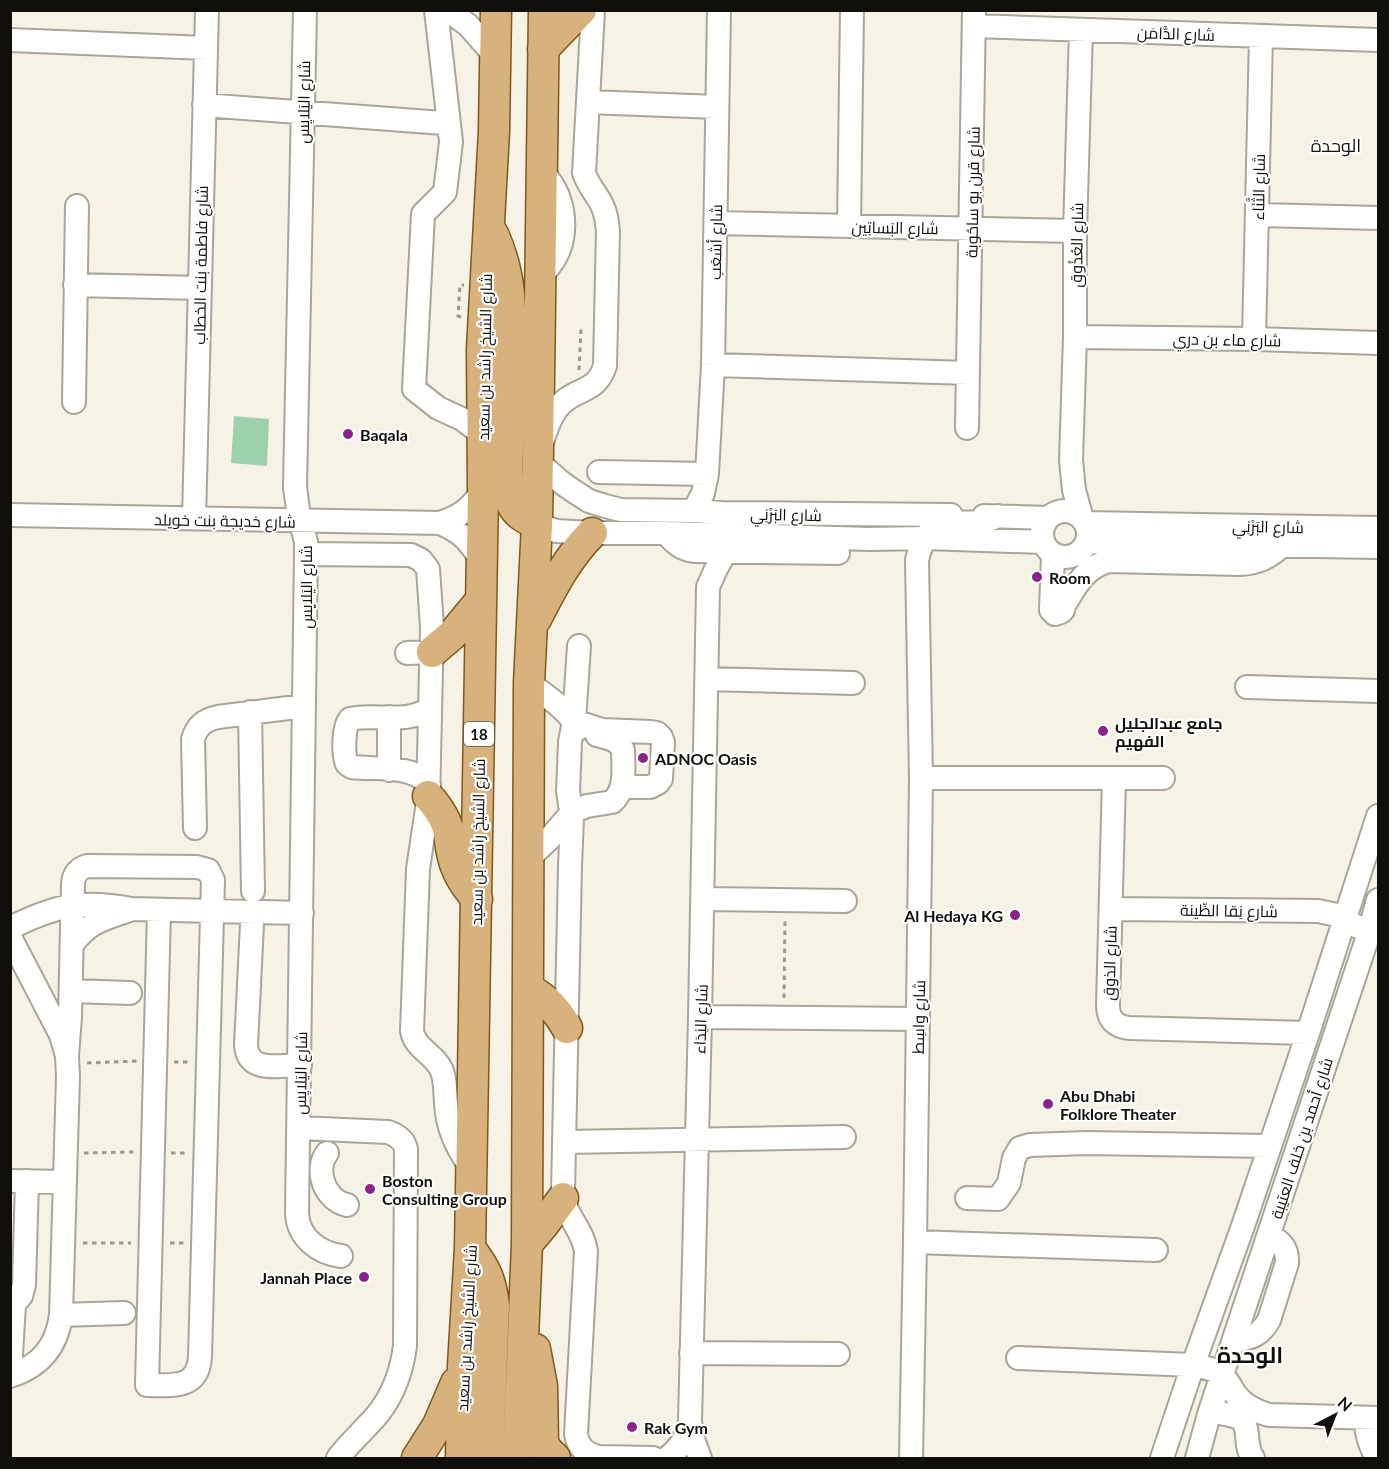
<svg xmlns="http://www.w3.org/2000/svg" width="1389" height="1469" viewBox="0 0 1389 1469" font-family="Lato,Cairo,sans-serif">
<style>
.green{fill:#9dd1ac}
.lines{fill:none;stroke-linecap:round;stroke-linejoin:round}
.minor-casing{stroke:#a9a599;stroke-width:26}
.major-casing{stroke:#80581c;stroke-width:33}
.path{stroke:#9b988f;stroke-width:3;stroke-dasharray:4.5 4.5;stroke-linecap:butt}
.minor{stroke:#fff;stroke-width:22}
.major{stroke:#d7b27c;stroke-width:30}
.poi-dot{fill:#89238a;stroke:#fff;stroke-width:2}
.labels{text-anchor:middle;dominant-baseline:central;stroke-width:4.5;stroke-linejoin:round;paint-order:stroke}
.shield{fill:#fff;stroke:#585754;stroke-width:1.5}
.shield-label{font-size:15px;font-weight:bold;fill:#100f0b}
.street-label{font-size:16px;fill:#100f0b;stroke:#fff}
.poi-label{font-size:16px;font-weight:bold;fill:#100f0b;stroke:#fff;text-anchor:start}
.neighbourhood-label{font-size:18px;fill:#100f0b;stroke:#fff}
.district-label{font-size:22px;font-weight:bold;fill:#100f0b;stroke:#fff}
</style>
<rect width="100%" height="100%" fill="#f6f2e5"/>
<path class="green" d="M234 416 269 419 267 466 231 463Z"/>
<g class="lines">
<defs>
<path id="minor" d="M305 10 295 487 298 510 306 542V554L297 1213C298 1238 319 1253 341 1256
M436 10 451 142 445 192 423 214 414 389 438 408 462 419 482 434
M447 10 468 25 496 57
M974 26 1378 40
M1081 30 1075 231V337L1071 460 1074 490 1082 519
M10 40 206 48
M588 102 717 107
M204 105 443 123
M1257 215 1378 218
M716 223 1075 231
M849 226 852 10
M540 278C546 270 553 263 557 254 565 238 565 216 559 199 556 188 548 179 542 170
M75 285 200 288
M1075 337 1254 339 1378 343
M1254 339 1261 36
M713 365 968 373
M74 402 77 206
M967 428 974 10
M542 442C547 428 551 413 562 403 579 387 596 393 605 366L608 231C607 221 606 212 601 203 595 192 588 185 584 173L593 10
M538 462 562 483 575 492 589 501 605 506 621 510 694 511 721 513 951 515
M599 472 707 474
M694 511 703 493 707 474 713 365 719 10
M1042 534a23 23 0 1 1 46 0a23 23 0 1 1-46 0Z
M10 515 440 523C462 516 469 509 483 491
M984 516 1048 518
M194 519 207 10
M440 523C463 533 468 540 482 561
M1085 523 1378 528
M537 524 556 531 592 533H666L870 539 926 538 1043 542
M666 533C674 543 681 549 694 551L838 553
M1087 542 1378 547
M306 554 411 555 421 560 428 569 432 626 428 802 418 869 412 1031C415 1049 435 1054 442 1071 446 1082 445 1092 446 1103 447 1128 457 1148 471 1168
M1053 554 1051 610 1055 614 1061 612 1063 610
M1063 607C1076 586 1083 569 1108 561L1240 564C1258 563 1270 557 1283 545
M579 646 574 721 570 742 568 791 570 805 574 811 572 818 570 866 563 1192C564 1216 582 1227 586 1251L576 1434C578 1448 587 1455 600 1457L653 1458
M407 653 432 652
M707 679 853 683
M529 683C545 695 570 711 578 729
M1247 687 1378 691
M250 712 253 891
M574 721 602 730 651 732 657 733 661 737 663 742 661 779 658 783 650 787H622
M389 770V717
M921 778H1163
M1114 778 1108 1005C1108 1020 1116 1027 1130 1028L1308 1033
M429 784C411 764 377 770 352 767L347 764C343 754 343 727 350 719 376 713 407 725 430 708
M574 811 587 806 612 802C627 790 623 767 623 750 618 739 608 738 597 735
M195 828 193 739C197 726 204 720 218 717L304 706
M527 860 549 839 575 809
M702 899 845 901
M1111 909 1318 911 1337 915 1358 927
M252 924 246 1045C248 1074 280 1065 300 1065
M10 928C54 906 82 899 131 909L302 913
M10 937 61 1035 67 1056 68 1077 61 1315C57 1346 41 1366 10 1376
M72 945C87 923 103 919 127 911
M71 991 130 993
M700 1017 918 1019
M67 1056 70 1017 73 883C74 874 78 869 87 866L197 867 208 870 213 880 200 1357C198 1390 171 1385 147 1385L159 910
M299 1128 388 1132C397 1135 404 1140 406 1149L405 1346C401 1377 390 1404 367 1426 357 1437 347 1446 338 1458
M565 1142 844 1137
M327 1153C314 1171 325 1200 347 1205
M10 1181 65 1182
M967 1198 998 1199 1009 1183 1014 1158 1020 1148 1030 1145 1087 1143 1270 1146
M915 1242 1156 1250
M61 1315 124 1313
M1234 1341C1251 1338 1260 1336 1269 1320L1287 1263C1288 1248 1281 1242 1269 1235
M691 1353 838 1354
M1018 1358 1193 1365C1203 1367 1216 1369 1223 1376 1228 1381 1231 1387 1234 1392 1242 1405 1255 1411 1269 1415L1378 1418
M10 1372 14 1304 21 1296 24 1285 27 1181
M1210 1411C1219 1413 1231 1414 1239 1418 1252 1426 1243 1445 1253 1458
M1366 1418C1366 1434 1369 1446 1378 1458
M690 1422 694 1442 700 1458
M667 1458C680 1449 687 1437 690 1421L700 1017 708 587 716 569 726 551
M911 1458 915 1242 921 778 917 560C920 547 926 533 937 524 959 519 975 528 998 516
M1162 1458 1193 1365 1243 1226 1308 1033 1378 816
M1197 1458 1210 1411 1369 933 1378 900"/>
<path id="major" d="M543 49 581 10
M493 234C512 276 511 311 510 356 510 386 509 415 508 444 508 462 505 489 512 504 517 515 527 519 537 524
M536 619C552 588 567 558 592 533
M432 652 452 635 481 600
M428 796C438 807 446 818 449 833 450 841 451 850 453 857 457 874 466 887 477 899
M528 989C546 998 557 1010 567 1028
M527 1244 544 1224 563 1198
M470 1248C486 1269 491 1280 494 1306L488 1458
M535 1349 542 1386 543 1443 547 1450 555 1458
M417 1458 438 1425 456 1383
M461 1458 463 1366 470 1248 483 491 482 349 494 131 496 10
M518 1458 527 1244 529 683 537 524 544 10"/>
</defs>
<use href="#minor" class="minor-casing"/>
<use href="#major" class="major-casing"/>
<path class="path" d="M461 317 458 316 460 285H464
M579 370 581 329
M784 998 785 920
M174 1062H189
M87 1063 138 1061
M84 1153 134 1152
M171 1153H188
M83 1243H131
M170 1243H185"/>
<use href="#minor" class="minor"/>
<use href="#major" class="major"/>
</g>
<g class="poi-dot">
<circle cx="348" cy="434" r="6"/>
<circle cx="1037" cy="577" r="6"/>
<circle cx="1103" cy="731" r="6"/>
<circle cx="643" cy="758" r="6"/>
<circle cx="1015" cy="915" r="6"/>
<circle cx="1048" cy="1104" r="6"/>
<circle cx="370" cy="1189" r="6"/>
<circle cx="364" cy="1277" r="6"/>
<circle cx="632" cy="1427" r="6"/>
</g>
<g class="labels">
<rect class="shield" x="464" y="722" width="30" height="24" rx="4.5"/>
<g class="shield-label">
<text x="479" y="734">18</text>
</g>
<g class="street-label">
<text transform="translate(1176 33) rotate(2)">شارع الدَّامَن</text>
<text transform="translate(303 102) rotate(-89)">شارع اليَلايِس</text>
<text transform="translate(1258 187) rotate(-89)">شارع الثَّنَاء</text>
<text transform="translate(972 192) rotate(-89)">شارع قرن بو ساحُوبة</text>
<text transform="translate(895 227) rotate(1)">شارع البَساتِين</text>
<text transform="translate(715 242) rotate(-89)">شارع أشعَب</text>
<text transform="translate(1076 245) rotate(-89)">شارع العُذُوق</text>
<text transform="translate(200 265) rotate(-89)">شارع فاطمة بنت الخطاب</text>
<text transform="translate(1227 339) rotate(1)">شارع ماء بن دري</text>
<text transform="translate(484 357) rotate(-89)">شارع الشيخ راشد بن سعيد</text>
<text transform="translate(786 514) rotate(1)">شارع البَرْنِي</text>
<text transform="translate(225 520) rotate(1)">شارع خديجة بنت خويلد</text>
<text transform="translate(1268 526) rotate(1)">شارع البَرْنِي</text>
<text transform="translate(305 587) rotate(-90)">شارع اليَلايِس</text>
<text transform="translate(477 842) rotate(-89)">شارع الشيخ راشد بن سعيد</text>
<text transform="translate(1229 910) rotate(1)">شارع نِقا الطِّينة</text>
<text transform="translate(1109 963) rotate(-88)">شارع الذوق</text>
<text transform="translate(918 1017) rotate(-89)">شارع واسِط</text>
<text transform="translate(700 1019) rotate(-88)">شارع النِدَاء</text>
<text transform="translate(300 1073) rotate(-89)">شارع اليَلايِس</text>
<text transform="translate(1301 1138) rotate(-72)">شارع أحمد بن خلف العتيبة</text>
<text transform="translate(466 1328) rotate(-87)">شارع الشيخ راشد بن سعيد</text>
</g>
<g class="poi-label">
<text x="360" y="434">Baqala</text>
<text x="1049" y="577">Room</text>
<text x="1115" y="722">جامع عبدالجليل<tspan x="1115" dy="18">الفهيم</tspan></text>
<text x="655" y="758">ADNOC Oasis</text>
<text x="1003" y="915" text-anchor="end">Al Hedaya KG</text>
<text x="1060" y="1095">Abu Dhabi<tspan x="1060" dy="18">Folklore Theater</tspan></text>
<text x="382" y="1180">Boston<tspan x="382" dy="18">Consulting Group</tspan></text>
<text x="352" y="1277" text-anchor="end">Jannah Place</text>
<text x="644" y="1427">Rak Gym</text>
</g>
<g class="neighbourhood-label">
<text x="1336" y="145">الوحدة</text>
</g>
<g class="district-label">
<text x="1250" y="1354">الوحدة</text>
</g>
</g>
<rect width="1389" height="1469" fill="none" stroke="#100f0b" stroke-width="24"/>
<g transform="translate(1335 1415) rotate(42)" stroke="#ffffff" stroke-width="4.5" paint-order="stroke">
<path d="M0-4.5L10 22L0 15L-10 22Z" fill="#100f0b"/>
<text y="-9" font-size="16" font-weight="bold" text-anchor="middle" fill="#100f0b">N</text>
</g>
</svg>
